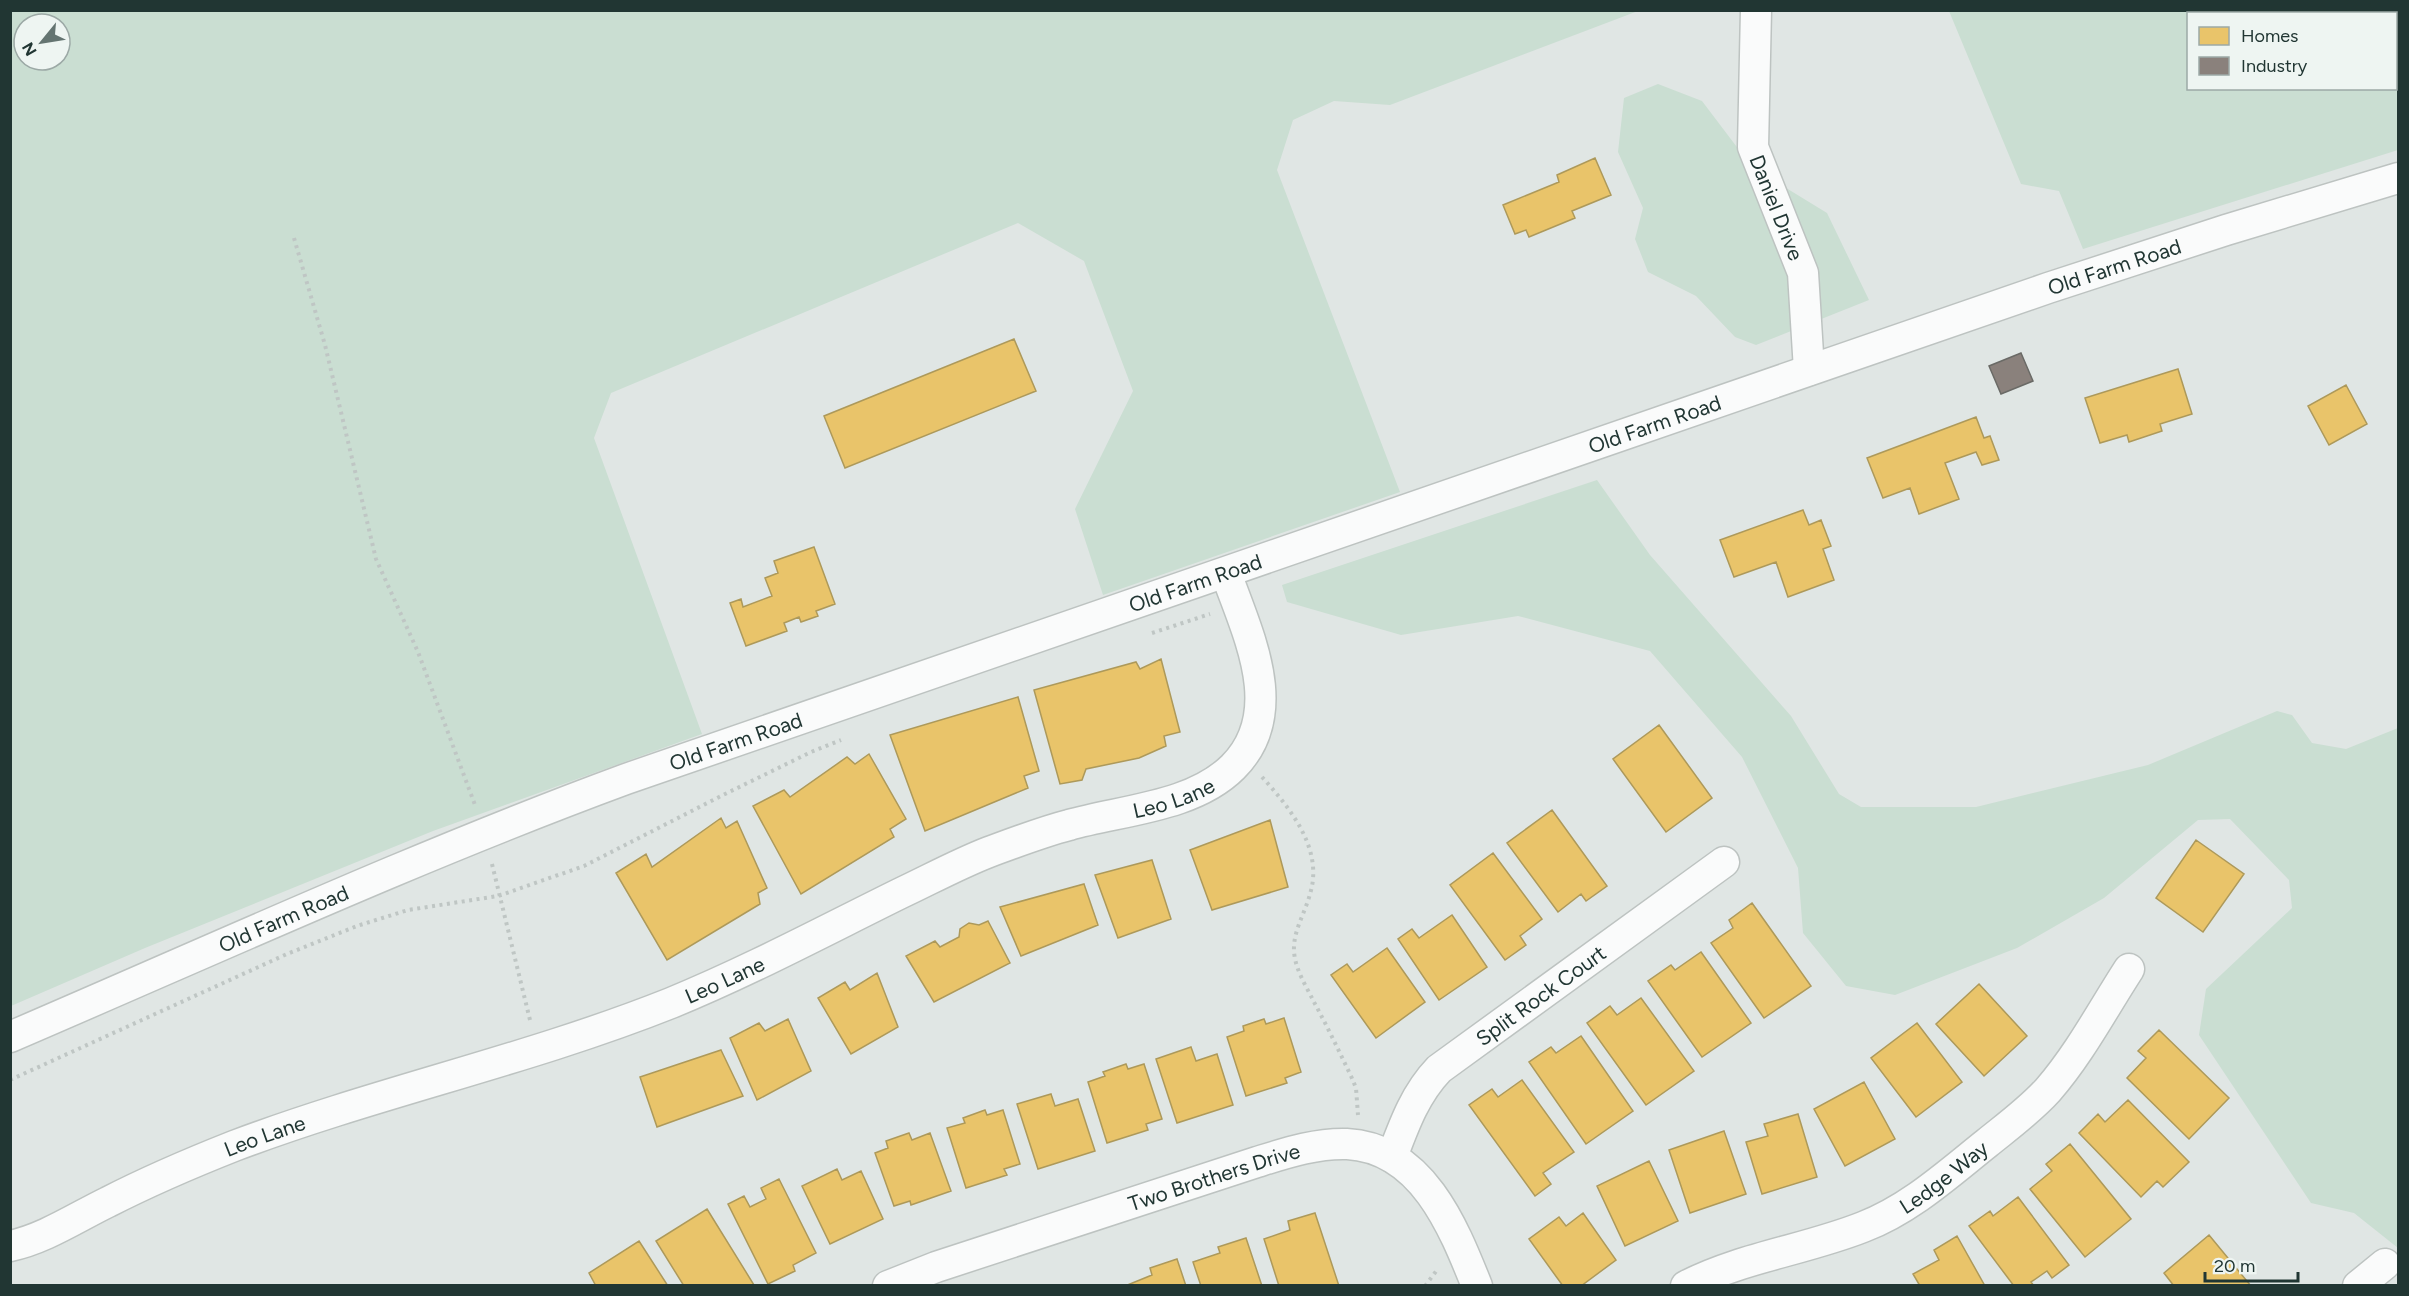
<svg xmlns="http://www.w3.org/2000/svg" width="2409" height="1296" viewBox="0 0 2409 1296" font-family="Figtree,sans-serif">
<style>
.green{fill:#caded2;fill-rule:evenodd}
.homes{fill:#e9c46a;stroke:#ad995a;stroke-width:1.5}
.industry{fill:#8a817c;stroke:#6a6a66;stroke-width:1.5}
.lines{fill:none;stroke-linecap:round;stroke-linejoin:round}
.street-casing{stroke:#bdc3c1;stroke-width:33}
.path{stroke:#bfc6c4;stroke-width:4;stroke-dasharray:3 4.5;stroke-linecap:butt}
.street{stroke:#fafbfb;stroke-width:30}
.labels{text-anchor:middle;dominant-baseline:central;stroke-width:6;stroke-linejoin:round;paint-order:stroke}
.street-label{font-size:21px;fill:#213633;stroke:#eef5f2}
</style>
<rect width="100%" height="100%" fill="#e0e6e4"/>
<path class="green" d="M11 10 1638 11 1390 105 1334 101 1293 120 1277 170 1400 492 1103 595 1075 509 1133 391 1084 261 1018 223 611 393 594 438 702 734 433 831 145 948 11 1006ZM24 24H60V60H24Z
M2257 11H2398V150L2083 249 2059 191 2021 184 1949 11H2231L2237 13 2188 14V88H2396V14L2253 13Z
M1658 84 1702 101 1752 167 1827 213 1869 300 1756 345 1735 337 1696 296 1648 272 1635 239 1643 208 1618 152 1624 98Z
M1597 480 1650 555 1791 716 1839 794 1861 807H1976L2148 765 2277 711 2292 715 2312 743 2346 749 2398 728V1248L2354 1213 2311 1203 2199 1035 2206 989 2292 908 2289 880 2230 819 2198 820 2104 898 2017 948 1895 995 1846 986 1803 933 1798 868 1742 757 1650 651 1518 616 1401 635 1287 602 1282 585Z"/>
<path class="homes" d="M1595 158 1611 195 1572 211 1575 218 1529 237 1526 230 1515 234 1503 205 1559 182 1557 175Z
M1014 339 1036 391 845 468 824 416Z
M2178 369 2192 414 2160 424 2162 431 2129 442 2127 435 2100 443 2085 398Z
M2346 385 2367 424 2329 445 2308 406Z
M1976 417 1984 438 1990 436 1999 460 1982 465 1976 452 1945 463 1959 499 1919 514 1910 488 1883 498 1867 458Z
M1803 510 1809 525 1821 520 1831 546 1823 549 1834 580 1788 597 1776 562 1734 577 1720 540Z
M814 547 835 604 816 611 818 616 801 622 799 617 784 623 787 631 746 646 730 603 741 599 743 607 772 596 765 578 778 573 774 561Z
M1161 659 1180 732 1164 736 1166 746 1139 758 1086 769 1082 780 1060 784 1034 690 1136 662 1140 669Z
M1018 697 1039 771 1024 776 1028 788 925 831 890 735Z
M1659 725 1712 798 1666 832 1613 759Z
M869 754 906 819 890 829 894 837 801 894 753 806 784 790 790 797 847 757 855 764Z
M1552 810 1607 886 1586 901 1581 894 1558 912 1507 843Z
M721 818 726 828 737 821 767 888 758 893 760 904 667 960 616 873 646 854 652 867Z
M1270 820 1288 887 1212 910 1190 850Z
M2196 840 2244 874 2203 932 2156 898Z
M1493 853 1542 919 1520 936 1526 945 1505 960 1450 885Z
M1152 860 1171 919 1118 938 1095 875Z
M1084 884 1098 925 1021 956 1000 907Z
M1752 903 1811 986 1764 1018 1711 943 1733 928 1729 920Z
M1452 915 1487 967 1439 1000 1398 939 1412 929 1419 938Z
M988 921 1010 963 934 1002 906 956 935 941 940 947 959 937 960 929 969 923 979 925Z
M1387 948 1425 1002 1376 1038 1331 975 1347 964 1353 972Z
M1701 952 1751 1023 1702 1057 1648 981 1671 965 1675 970Z
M877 973 898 1027 851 1054 818 998 845 982 850 990Z
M1979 984 2027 1036 1984 1076 1936 1024Z
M1641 998 1694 1071 1646 1105 1587 1023 1610 1006 1617 1015Z
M1284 1018 1301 1072 1285 1078 1287 1083 1246 1096 1227 1037 1244 1031 1243 1026 1264 1019 1266 1024Z
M788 1019 811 1071 757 1100 730 1038 759 1023 765 1031Z
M1917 1023 1962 1082 1916 1117 1871 1058Z
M2159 1030 2229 1098 2189 1139 2127 1078 2146 1058 2138 1051Z
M1581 1036 1633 1111 1586 1144 1529 1062 1551 1047 1556 1053Z
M1191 1047 1196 1061 1217 1054 1233 1105 1177 1123 1156 1059Z
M721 1050 743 1096 657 1127 640 1077Z
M1126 1064 1128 1069 1144 1064 1162 1119 1146 1124 1148 1130 1107 1143 1088 1082 1105 1076 1103 1072Z
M1522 1080 1574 1152 1543 1173 1551 1184 1535 1196 1469 1105 1492 1089 1498 1097Z
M1864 1082 1895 1139 1845 1166 1814 1109Z
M1051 1094 1055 1106 1078 1099 1095 1151 1038 1169 1017 1104Z
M2128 1100 2189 1162 2163 1187 2157 1181 2141 1197 2079 1133 2098 1114 2105 1122Z
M985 1110 987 1115 1003 1110 1020 1164 1004 1169 1007 1175 966 1188 947 1128 965 1123 963 1118Z
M1798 1114 1817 1177 1762 1194 1746 1142 1768 1136 1764 1124Z
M1724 1131 1746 1194 1690 1213 1669 1150Z
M909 1133 912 1140 930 1133 951 1191 911 1205 910 1201 894 1206 875 1153 888 1148 886 1141Z
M2070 1144 2131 1219 2085 1257 2030 1189 2052 1171 2046 1164Z
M1649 1161 1678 1221 1625 1246 1597 1186Z
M837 1169 842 1180 861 1171 883 1219 830 1244 802 1186Z
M779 1179 816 1253 793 1265 795 1271 768 1284 728 1204 744 1196 750 1207 766 1199 761 1188Z
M2018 1197 2069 1265 2052 1278 2047 1271 2031 1282 2034 1286H2014L1969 1226 1990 1211 1993 1216Z
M707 1209 754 1285 684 1286 656 1241Z
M1315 1213 1339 1286H1279L1264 1239 1290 1230 1288 1221Z
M1583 1213 1616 1260 1581 1286H1563L1529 1239 1559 1217 1566 1226Z
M2209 1235 2251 1286H2174L2164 1273Z
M1957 1236 1985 1286H1920L1913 1274 1939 1260 1934 1250Z
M1246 1238 1262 1286H1201L1193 1262 1220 1253 1218 1247Z
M639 1241 668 1286H596L589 1273Z
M1177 1259 1186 1286H1125L1152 1275 1150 1268Z"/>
<path class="industry" d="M2021 353 2033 381 2001 394 1989 366Z"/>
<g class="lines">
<defs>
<g id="street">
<path id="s1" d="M1756 10 1753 147 1803 273 1809 370"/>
<path id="s2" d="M10 1037C215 949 417 856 626 779L2048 288 2226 230 2398 178"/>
<path id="s3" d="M1392 1157C1404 1125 1415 1094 1439 1069L1724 862"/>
<path id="s4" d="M10 1246C44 1239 77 1217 108 1202 149 1181 191 1163 234 1146 377 1092 528 1060 671 1003 749 971 824 931 899 894 929 880 958 864 989 852 1016 842 1042 832 1069 825 1122 810 1193 807 1233 767 1288 712 1247 633 1226 573"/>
<path id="s5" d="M888 1286 936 1267 1257 1162C1286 1153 1316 1143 1347 1144 1422 1148 1453 1226 1477 1286"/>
<path id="s6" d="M1686 1286C1743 1257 1805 1250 1863 1227 1910 1209 1948 1174 1987 1143 2008 1126 2030 1110 2048 1090 2080 1053 2103 1009 2129 969"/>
<path d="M2358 1286 2385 1264"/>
</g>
</defs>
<use href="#street" class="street-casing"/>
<path class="path" d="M294 238 325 345 376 559 418 652 475 805
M1152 633 1210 614
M1262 777C1290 808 1324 849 1310 894 1305 913 1293 931 1294 951 1295 969 1306 986 1314 1002 1327 1026 1339 1051 1351 1076L1356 1088 1358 1115
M492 864 530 1020
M10 1080 287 954 357 926 408 910 498 896 584 866 723 795 811 752 841 740
M1425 1286 1437 1270"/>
<use href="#street" class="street"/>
</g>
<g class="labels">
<g class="street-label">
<text stroke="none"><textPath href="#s1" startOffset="202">Daniel Drive</textPath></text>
<text stroke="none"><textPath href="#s2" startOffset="2242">Old Farm Road</textPath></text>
<text stroke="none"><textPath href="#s2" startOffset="1756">Old Farm Road</textPath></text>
<text stroke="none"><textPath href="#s2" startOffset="1270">Old Farm Road</textPath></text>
<text stroke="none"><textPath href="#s2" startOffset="784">Old Farm Road</textPath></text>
<text stroke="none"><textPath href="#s4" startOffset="1250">Leo Lane</textPath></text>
<text stroke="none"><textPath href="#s2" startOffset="298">Old Farm Road</textPath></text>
<text stroke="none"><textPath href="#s4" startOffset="764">Leo Lane</textPath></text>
<text stroke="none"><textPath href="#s3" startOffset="226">Split Rock Court</textPath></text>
<text stroke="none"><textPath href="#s4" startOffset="278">Leo Lane</textPath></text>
<text stroke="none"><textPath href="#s6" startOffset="282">Ledge Way</textPath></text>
<text stroke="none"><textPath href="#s5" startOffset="344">Two Brothers Drive</textPath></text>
</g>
</g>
<rect width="2409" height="1296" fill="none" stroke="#213633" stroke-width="24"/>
<rect x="2187" y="12" width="210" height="78" fill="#eef5f2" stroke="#9ca9a6" stroke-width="1.5"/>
<rect x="2199" y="27" width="30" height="18" fill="#e9c46a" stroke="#9ca9a6" stroke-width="1.5"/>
<text x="2241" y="42" font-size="18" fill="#213633">Homes</text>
<rect x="2199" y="57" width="30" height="18" fill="#8a817c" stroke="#9ca9a6" stroke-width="1.5"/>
<text x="2241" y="72" font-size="18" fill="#213633">Industry</text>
<g transform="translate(42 42) rotate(240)"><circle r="28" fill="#eef5f2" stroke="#9ca9a6" stroke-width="1.5"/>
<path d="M0-4.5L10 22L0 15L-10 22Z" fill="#647471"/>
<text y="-9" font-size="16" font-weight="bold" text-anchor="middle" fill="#213633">N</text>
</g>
<path d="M2205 1272v9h93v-9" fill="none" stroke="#213633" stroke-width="3"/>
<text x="2214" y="1272" font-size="18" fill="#213633" stroke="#eef5f2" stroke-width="4.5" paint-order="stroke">20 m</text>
</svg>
